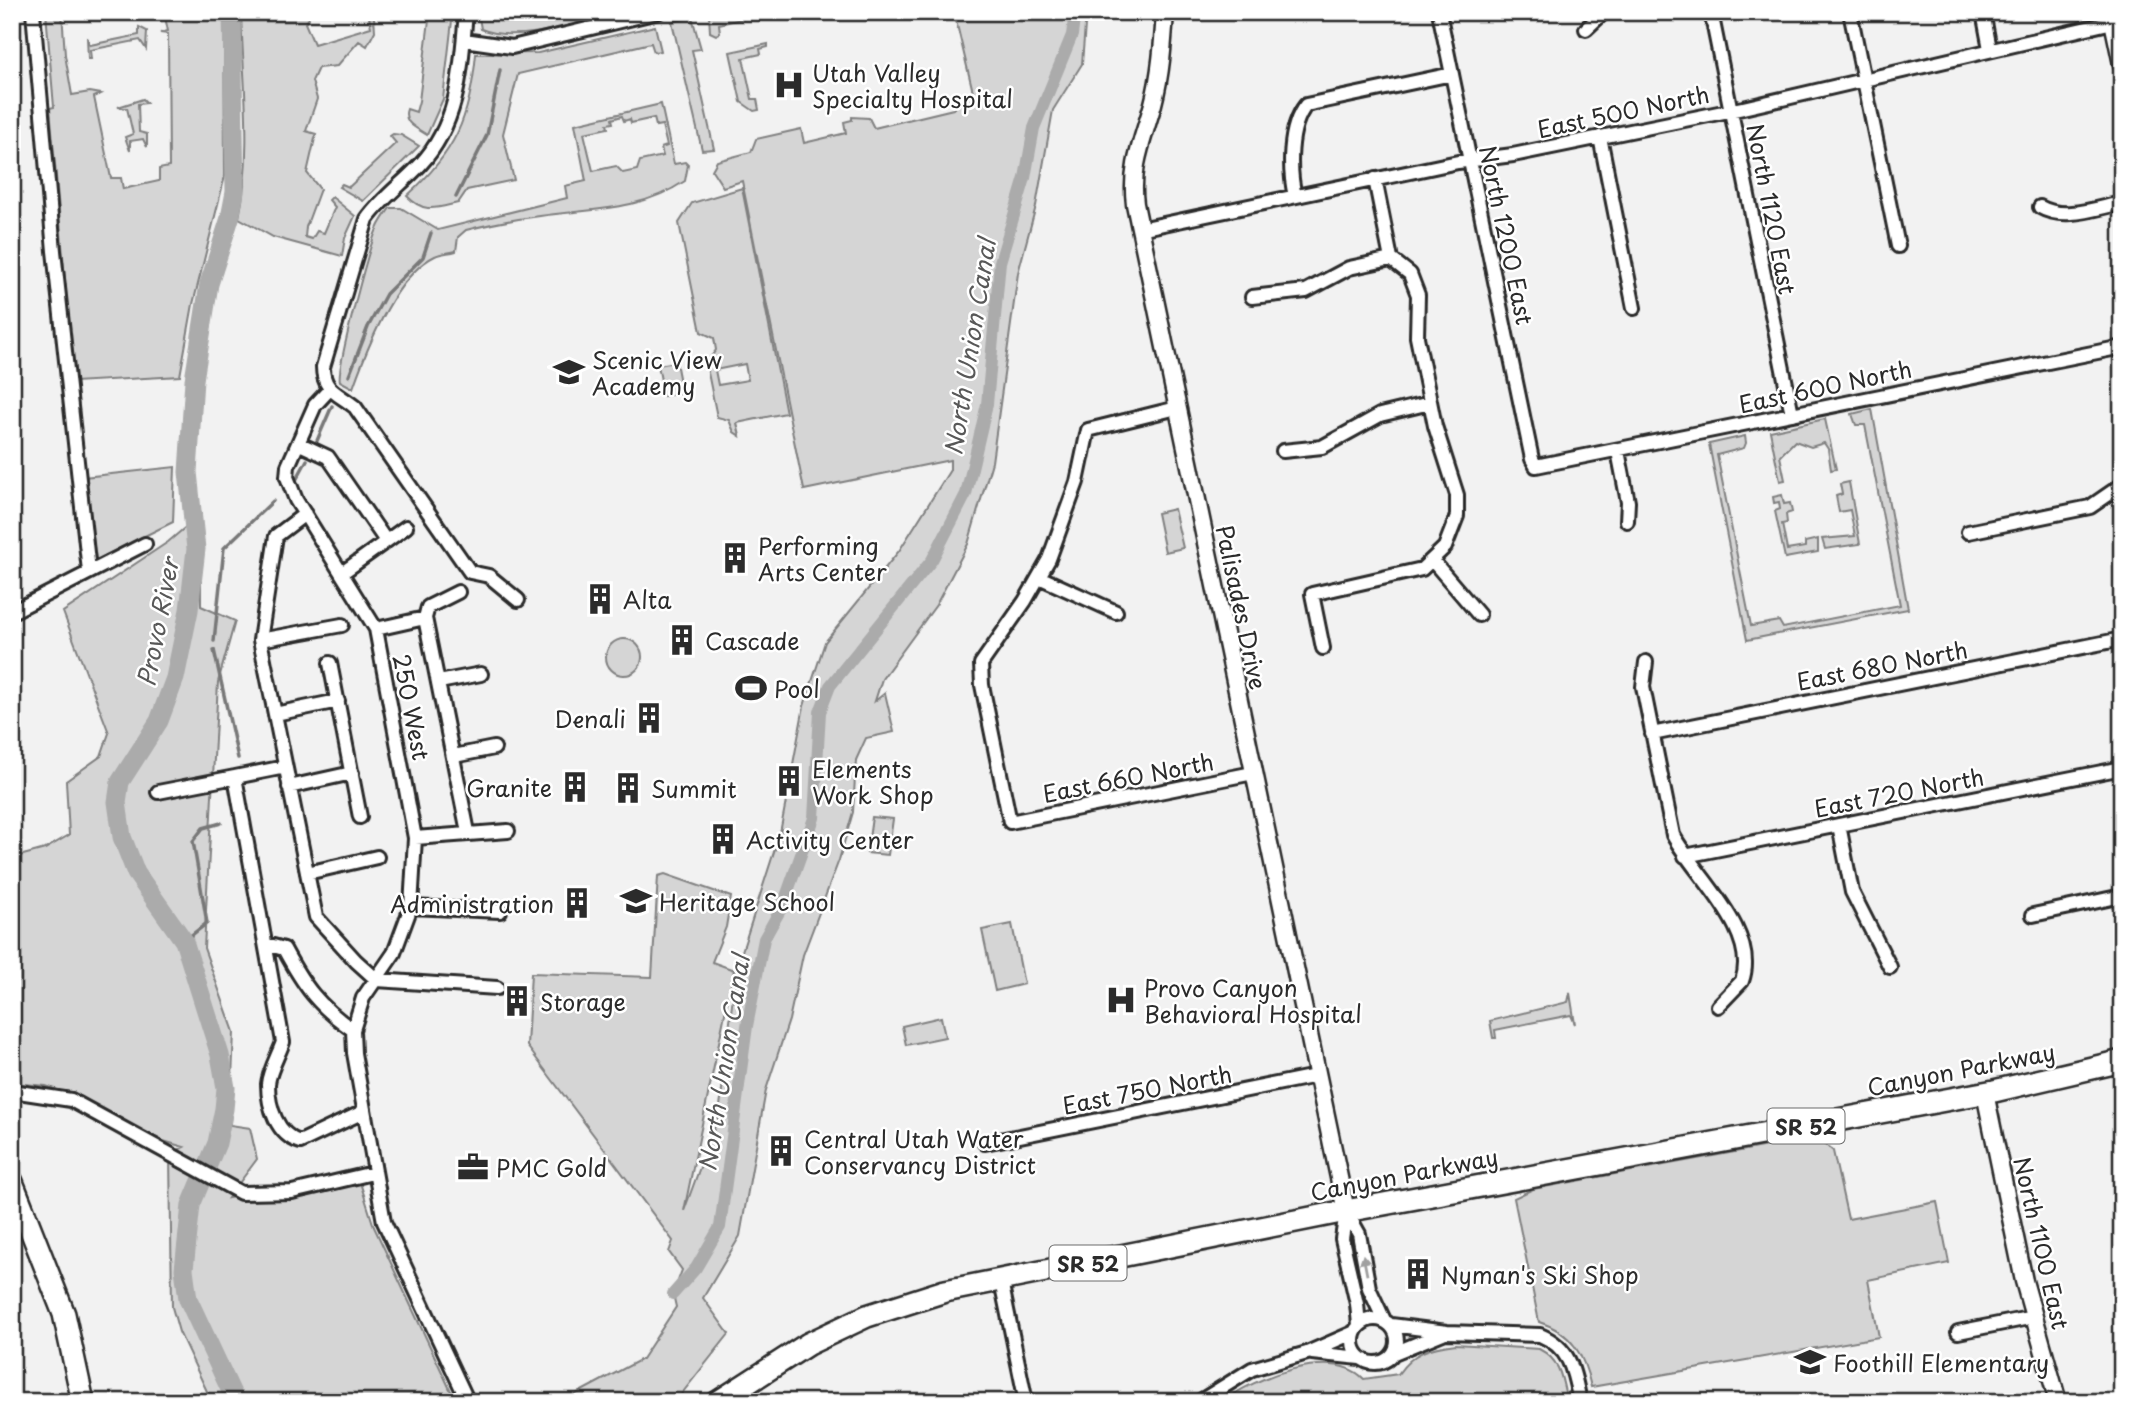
<svg xmlns="http://www.w3.org/2000/svg" width="2134" height="1414" viewBox="0 0 2134 1414" font-family="'Playpen Sans',sans-serif">
<style>
.green{fill:#d5d5d5;stroke:#808080;stroke-width:2;fill-rule:evenodd}
.lines{fill:none;stroke-linecap:round;stroke-linejoin:round}
.stream{stroke:#787878;stroke-width:3.5}
.canal{stroke:#ababab;stroke-width:12}
.river{stroke:#ababab;stroke-width:19}
.street-casing{stroke:#2b2b2b;stroke-width:18}
.secondary-casing{stroke:#2b2b2b;stroke-width:21}
.highway-casing{stroke:#2b2b2b;stroke-width:26}
.street{stroke:#fff;stroke-width:12}
.secondary{stroke:#fff;stroke-width:16}
.highway{stroke:#fff;stroke-width:21}
.oneway{fill:#a0a0a0}
.labels{text-anchor:middle;dominant-baseline:central;stroke-width:5;stroke-linejoin:round;paint-order:stroke}
.shield{fill:#fff;stroke:#6b6b6b;stroke-width:2}
.shield-label{font-size:21px;font-weight:bold;fill:#2b2b2b}
.poi-label{font-size:23px;fill:#2b2b2b;stroke:#fff;text-anchor:start}
.street-label{font-size:23px;fill:#2b2b2b;stroke:#fff}
.water-label{font-size:24px;font-style:italic;fill:#585858;stroke:#fff}
</style>
<rect width="100%" height="100%" fill="#f2f2f2"/>
<filter id="ink" filterUnits="userSpaceOnUse"><feTurbulence type="fractalNoise" baseFrequency=".0143" numOctaves="2"/><feDisplacementMap in="SourceGraphic" scale="14" xChannelSelector="R" yChannelSelector="G"/><feConvolveMatrix kernelMatrix="1 2 1 2 8 2 1 2 1" color-interpolation-filters="sRGB"/></filter>
<g filter="url(#ink)">
<path class="green" d="M46 12H62L65 55 72 95 90 92 101 94 94 97 111 178H121L123 189 159 181V169L169 167 168 34 160 33 168 31 164 12H224L225 176 193 304 180 376 74 382 50 108 54 107Z
M241 12H307L309 19 305 23 314 44 371 27 369 17H374L375 31 367 46 359 41 337 66 318 68 312 81 317 99 306 131 316 134 307 173 320 189 306 227 305 237 312 239 317 231 324 233 335 207 329 200 332 197 355 216 345 238 342 256 273 237 239 218C253 153 243 79 241 12Z
M430 12H453L443 99 427 135C417 128 402 123 407 109L416 112 419 101Z
M478 12H622C584 21 518 45 481 29Z
M715 12H773L719 24 720 33 716 35 710 32 709 14Z
M954 12H1086L1082 64 1053 110 1036 206 1018 273 992 462 968 544 936 605 882 679 875 701 885 693 894 732 866 738 856 760 853 812 839 860 803 955 789 1020 766 1090 740 1236 703 1298 729 1334 675 1402H561L642 1359 676 1307 673 1294 682 1270 669 1252 673 1241 527 1046 531 973 652 977 658 876 665 874 731 897 726 927 712 962 734 970 684 1211 719 1115 736 970 780 833 804 706 825 642 899 551 950 470V460L804 490 742 181 723 187 712 170 717 161 751 152 756 139 801 129 804 143 846 133 844 122 852 120V117L869 118 874 128 953 109 973 92Z
M692 17 701 49 692 50 714 149 702 150 672 22Z
M655 26 661 51 654 52 651 43 518 74 503 134 514 180 467 190 458 203C436 208 424 214 407 196 455 152 470 119 476 54L538 53Z
M139 27 147 31 146 49 140 40 90 50 91 59H88L87 37 90 45 139 35Z
M768 44V47L760 49 761 54 743 58 752 99H757L759 110 754 111 741 102 730 52Z
M143 99 147 103 138 104 139 132 147 134V147L143 139 130 141V151L125 137 133 134 127 108 118 107Z
M661 104 674 164 685 162 688 165 685 181C641 211 591 209 540 216 515 219 490 224 466 230L458 237 456 251C450 253 441 253 435 256 396 275 367 348 353 388L340 381C336 370 370 242 378 227 381 220 386 214 390 208H401L438 230 567 198 565 186 586 181 575 124ZM622 116 624 121 630 119 631 123 654 118 656 126 662 125 667 146 661 148 663 156 640 161 637 170 623 173 616 166 593 171 584 133 608 128 607 124 613 123 612 119Z
M393 134 401 135 419 146 363 201 339 187 342 184 349 187 396 143 390 136Z
M742 188 786 413 737 423 740 436 734 432 729 420 717 417 706 363 716 350 714 338 701 332 679 223 692 203ZM745 364 748 380 718 385 715 370Z
M676 362 682 393 664 396 658 365Z
M1872 409 1908 609 1747 640 1709 444 1745 436 1746 443 1744 448 1717 455 1751 626 1779 621 1783 628 1900 605 1865 425H1856L1852 414Z
M1825 419 1836 469 1831 470 1828 449 1824 443 1811 447 1795 441 1780 456 1785 480 1780 481 1770 431Z
M175 467 173 522 96 560 84 477Z
M1849 482 1860 544 1825 549 1822 539 1855 536 1850 510 1839 512 1836 496 1842 494 1840 484Z
M1782 495 1784 504 1790 503 1792 512 1786 514 1787 523 1782 524 1787 550 1805 547V542L1818 539V552L1785 558 1775 511 1780 509 1779 502 1774 503 1773 497Z
M1174 509 1183 548 1165 552 1157 513Z
M201 514V606L235 621 218 682 204 948 234 1032 230 1125 250 1128 257 1159 228 1198 358 1176 374 1227 456 1402H212L179 1332 172 1307 170 1154 184 1147 153 1138 81 1098 46 1086 12 1083V858L45 849 69 835 66 781 101 756 109 733 63 612 168 542Z
M606 657a18 18 0 1 1 36 0a18 18 0 1 1-36 0Z
M872 817 893 819 888 855 867 853Z
M1012 924 1024 984 995 991 982 930Z
M1570 993 1575 1024 1571 1015 1495 1030 1496 1038H1493L1490 1021 1568 1002Z
M941 1017 945 1037 906 1045 902 1026Z
M1816 1137 1833 1151 1848 1219 1937 1202 1949 1263 1868 1280 1879 1337 1591 1387C1584 1355 1572 1332 1539 1322L1514 1198 1533 1189Z
M1456 1344 1539 1349C1561 1360 1562 1379 1567 1402H1222C1254 1378 1332 1346 1364 1379L1398 1374C1413 1352 1430 1347 1456 1344Z"/>
<g class="lines">
<path class="stream" d="M509 15 510 12
M456 197 487 135 500 70
M349 376 368 327 386 294 423 257 431 233
M316 443 332 406
M295 482 307 460
M214 641 224 548 273 501
M214 650 238 758
M184 941 207 923 193 841 203 828 221 823"/>
<path class="canal" d="M673 1294 696 1268 720 1227 747 1026 764 939 783 905 814 818 820 712 830 686 932 560 966 494 987 404 1000 262 1025 178 1034 128 1072 35 1075 12"/>
<path class="river" d="M232 12 235 192 230 218 209 284 194 380 188 472 196 549 189 610 175 678 159 721 120 782 117 802 122 837 136 873 184 941 220 1055 226 1088 224 1109 217 1143 191 1205 184 1269 188 1299 236 1402"/>
<defs>
<path id="street" d="M33 12 54 251 89 571
M466 12C461 67 460 122 420 165 402 184 382 198 367 219L323 367C323 391 338 393 355 407L470 572 489 576 518 600
M1439 12 1532 459 1536 466 2122 347
M1711 12 1792 414
M1850 12 1898 246
M1983 12 1990 49
M1586 29 1604 12
M464 40 512 47 658 12
M1600 137 1634 308
M1295 196C1289 171 1288 127 1306 105L1452 74
M2040 207C2064 221 2096 208 2122 203
M1140 229 1458 162 1513 155 1743 108 2113 22
M1252 297 1306 291 1349 268 1391 259
M329 390 315 405 288 466 287 477 296 500 376 629 415 838 411 907 394 953 363 998 353 1030 354 1053 384 1222 468 1402
M1177 408 1088 430 1077 482 1049 559 1025 601 981 664 982 685 1010 822 1253 773
M300 444 328 457 386 541
M1283 451 1322 447 1380 415 1430 403
M1618 451 1628 502 1627 521
M305 514 276 536 260 640 316 917 356 961 377 980 497 988
M1968 532 2090 507 2122 485
M1432 560 1479 615
M342 573 406 527
M1039 577 1116 612
M12 612 145 544
M425 618 468 832
M376 629 425 618 428 607 458 592
M260 640 342 625
M1323 648 1312 594 1422 569 1445 547 1457 516V495L1435 426 1417 337 1418 295 1410 274 1391 259 1375 179
M1646 662 1643 687 1673 835C1694 875 1760 931 1742 981L1718 1006
M330 663 360 817
M439 682 481 674
M275 714 338 701
M1652 734 2122 639
M454 756 494 748
M285 767 235 777 283 1042C279 1054 269 1071 268 1084 268 1107 277 1135 300 1142L363 1112
M289 787 352 773
M158 792 235 777
M1839 825 1852 892 1890 967
M415 838 508 831
M1685 856 2122 768
M307 873 377 857
M411 907 500 911
M2033 915 2122 896
M266 944 284 949C304 986 318 1006 353 1030
M12 1091 71 1100 241 1193 292 1192 373 1173
M985 1143 1316 1076
M1346 1211 1359 1234 1369 1288 1384 1320
M1346 1211 1342 1239 1357 1304 1359 1325
M1001 1281 1026 1402
M1353 1341a22 22 0 1 1 44 0a22 22 0 1 1-44 0Z
M1391 1325 1447 1332 1540 1335C1571 1348 1574 1372 1580 1402
M1958 1332 2034 1317
M1312 1353 1360 1358
M1394 1353 1443 1333
M1199 1402 1252 1369 1307 1353 1355 1332"/>
<path id="secondary" d="M1165 12C1163 43 1161 74 1153 104 1143 140 1130 166 1135 204L1346 1211
M2111 12 2122 64
M1985 1093 2024 1281 2058 1402"/>
<path id="highway" d="M12 1182 64 1314 83 1402
M718 1402 808 1344 867 1316 945 1291 1346 1211 1994 1091 2122 1061"/>
</defs>
<use href="#street" class="street-casing"/>
<use href="#secondary" class="secondary-casing"/>
<use href="#highway" class="highway-casing"/>
<use href="#street" class="street"/>
<use href="#secondary" class="secondary"/>
<use href="#highway" class="highway"/>
</g>
<defs><path id="oneway-solid" d="M-6-.8H1V-3.2L6.5 0L1 3.2V.8H-6Z" transform="scale(1.75)"/></defs>
<use class="oneway" href="#oneway-solid" transform="translate(1365 1265) rotate(-101)"/>
</g>
<defs>
<symbol id="hospital-bare" viewBox="-9 -9 18 18"><path d="M-5-5h3v3.5h4V-5h3V5h-3V1.5h-4V5h-3Z" fill="#2b2b2b" stroke="#fff" stroke-width="2.5" paint-order="stroke"/></symbol>
<symbol id="school-bare" viewBox="-9 -9 18 18"><path d="M0-5L7-2L0 1L-7-2ZM-4 1L0 2.5L4 1V4Q0 6-4 4Z" fill="#2b2b2b" stroke="#fff" stroke-width="2.5" paint-order="stroke"/></symbol>
<symbol id="building-bare" viewBox="-9 -9 18 18"><path d="M-4-6H4V6H1V3H-1V6H-4ZM-2.5-4.3h1.7v1.8h-1.7ZM.8-4.3h1.7v1.8H.8ZM-2.5-1h1.7V.8h-1.7ZM.8-1h1.7V.8H.8Z" fill="#2b2b2b" stroke="#fff" stroke-width="2.5" paint-order="stroke"/></symbol>
<symbol id="stadium-bare" viewBox="-9 -9 18 18"><path d="M0-5a6.5 5 0 1 0 0 10a6.5 5 0 1 0 0-10ZM-3.5-1.8h7v3.6h-7Z" fill="#2b2b2b" stroke="#fff" stroke-width="2.5" paint-order="stroke"/></symbol>
<symbol id="office-bare" viewBox="-9 -9 18 18"><path d="M-6-3h4V-5.5h4V-3h4V5H-6ZM-1-4.5V-3h2v-1.5ZM-6 0V1H6V0Z" fill="#2b2b2b" stroke="#fff" stroke-width="2.5" paint-order="stroke"/></symbol>
</defs>
<g fill-rule="evenodd">
<use href="#hospital-bare" x="767" y="63" width="44" height="44"/>
<use href="#school-bare" x="547" y="350" width="44" height="44"/>
<use href="#building-bare" x="713" y="536" width="44" height="44"/>
<use href="#building-bare" x="578" y="577" width="44" height="44"/>
<use href="#building-bare" x="660" y="618" width="44" height="44"/>
<use href="#stadium-bare" x="729" y="666" width="44" height="44"/>
<use href="#building-bare" x="627" y="696" width="44" height="44"/>
<use href="#building-bare" x="767" y="759" width="44" height="44"/>
<use href="#building-bare" x="553" y="765" width="44" height="44"/>
<use href="#building-bare" x="606" y="766" width="44" height="44"/>
<use href="#building-bare" x="701" y="817" width="44" height="44"/>
<use href="#school-bare" x="614" y="879" width="44" height="44"/>
<use href="#building-bare" x="555" y="881" width="44" height="44"/>
<use href="#hospital-bare" x="1099" y="978" width="44" height="44"/>
<use href="#building-bare" x="495" y="979" width="44" height="44"/>
<use href="#building-bare" x="759" y="1129" width="44" height="44"/>
<use href="#office-bare" x="451" y="1145" width="44" height="44"/>
<use href="#building-bare" x="1396" y="1252" width="44" height="44"/>
<use href="#school-bare" x="1788" y="1340" width="44" height="44"/>
</g>
<g class="labels">
<g class="shield">
<rect x="1767.5" y="1108.5" width="77" height="35" rx="5"/>
<rect x="1049.5" y="1245.5" width="77" height="35" rx="5"/>
</g>
<g class="shield-label">
<text x="1806" y="1126">SR 52</text>
<text x="1088" y="1263">SR 52</text>
</g>
<g class="poi-label">
<text x="812" y="72">Utah Valley<tspan x="812" dy="26">Specialty Hospital</tspan></text>
<text x="592" y="359">Scenic View<tspan x="592" dy="26">Academy</tspan></text>
<text x="758" y="545">Performing<tspan x="758" dy="26">Arts Center</tspan></text>
<text x="623" y="599">Alta</text>
<text x="705" y="640">Cascade</text>
<text x="774" y="688">Pool</text>
<text x="626" y="718" text-anchor="end">Denali</text>
<text x="812" y="768">Elements<tspan x="812" dy="26">Work Shop</tspan></text>
<text x="552" y="787" text-anchor="end">Granite</text>
<text x="651" y="788">Summit</text>
<text x="746" y="839">Activity Center</text>
<text x="659" y="901">Heritage School</text>
<text x="554" y="903" text-anchor="end">Administration</text>
<text x="1144" y="987">Provo Canyon<tspan x="1144" dy="26">Behavioral Hospital</tspan></text>
<text x="540" y="1001">Storage</text>
<text x="804" y="1138">Central Utah Water<tspan x="804" dy="26">Conservancy District</tspan></text>
<text x="496" y="1167">PMC Gold</text>
<text x="1441" y="1274">Nyman's Ski Shop</text>
<text x="1833" y="1362">Foothill Elementary</text>
</g>
<g class="street-label">
<text transform="translate(1623 111) rotate(-12)">East 500 North</text>
<text transform="translate(1772 209) rotate(79)">North 1120 East</text>
<text transform="translate(1507 235) rotate(78)">North 1200 East</text>
<text transform="translate(1825 386) rotate(-12)">East 600 North</text>
<text transform="translate(1242 607) rotate(78)">Palisades Drive</text>
<text transform="translate(1882 665) rotate(-11)">East 680 North</text>
<text transform="translate(412 707) rotate(79)">250 West</text>
<text transform="translate(1128 777) rotate(-11)">East 660 North</text>
<text transform="translate(1899 792) rotate(-11)">East 720 North</text>
<text transform="translate(1961 1069) rotate(-11)">Canyon Parkway</text>
<text transform="translate(1147 1089) rotate(-11)">East 750 North</text>
<text transform="translate(1404 1174) rotate(-11)">Canyon Parkway</text>
<text transform="translate(2042 1243) rotate(77)">North 1100 East</text>
</g>
<g class="water-label">
<text transform="translate(969 347) rotate(-81)">North Union Canal</text>
<text transform="translate(157 622) rotate(-79)">Provo River</text>
<text transform="translate(723 1063) rotate(-81)">North Union Canal</text>
</g>
</g>
<rect width="2134" height="1414" fill="none" stroke="#fff" stroke-width="42"/>
<rect x="21" y="21" width="2092" height="1372" fill="none" stroke="#2b2b2b" stroke-width="2.5" filter="url(#ink)"/>
</svg>
